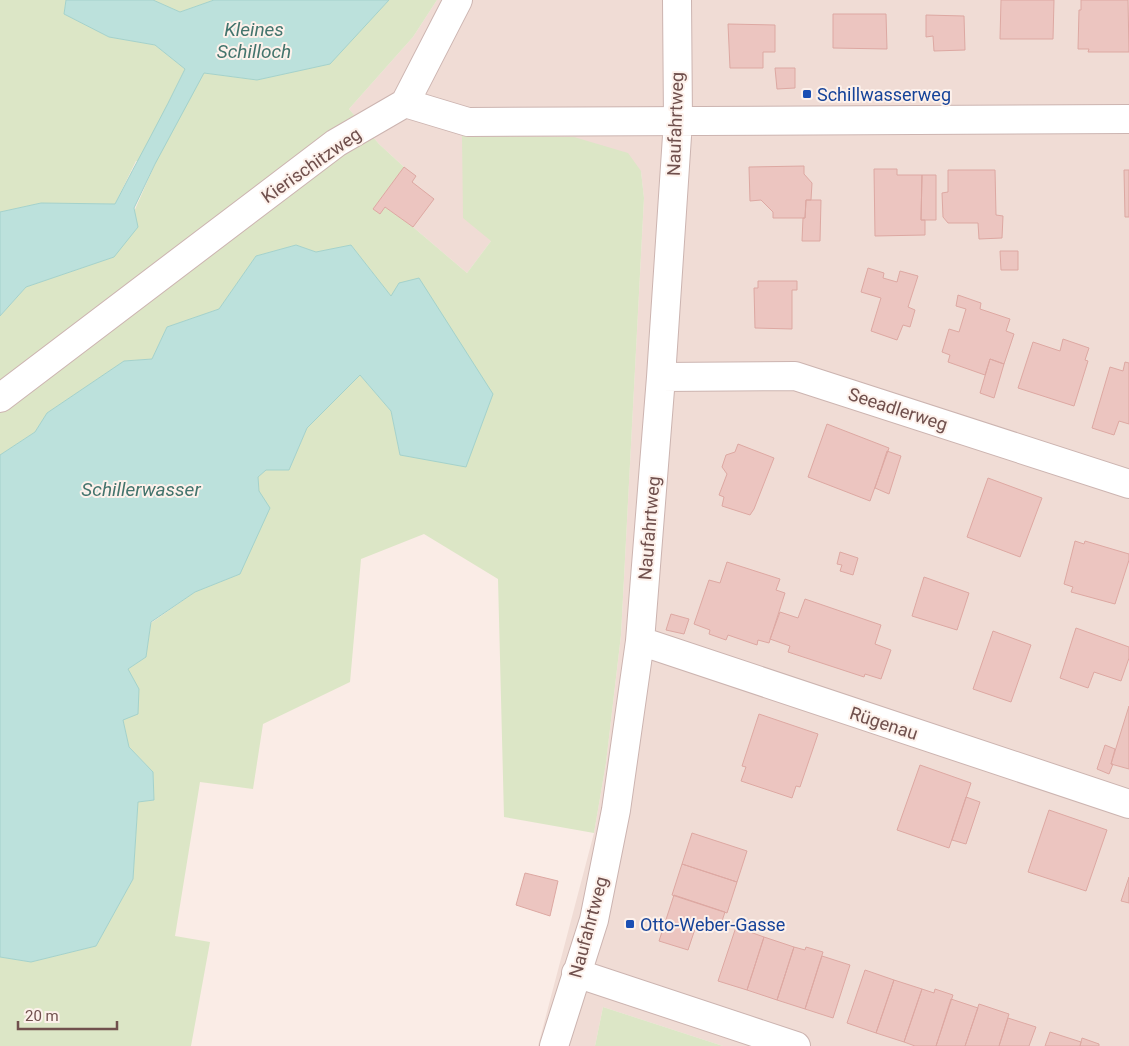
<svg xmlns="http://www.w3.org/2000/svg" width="1129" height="1046" viewBox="0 0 1129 1046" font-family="Roboto,sans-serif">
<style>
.residential{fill:#f0dcd5}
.green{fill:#dce6c6}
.water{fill:#bce1dc;stroke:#a4d2cb}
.building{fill:#ecc5c0;stroke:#dda8a2}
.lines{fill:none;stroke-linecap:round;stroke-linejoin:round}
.street-casing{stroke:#ccb4b0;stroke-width:30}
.street{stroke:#fff;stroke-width:28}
.transit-dot{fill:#1a4fb4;stroke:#fdf1eb;stroke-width:2}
.labels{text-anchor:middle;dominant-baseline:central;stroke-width:4;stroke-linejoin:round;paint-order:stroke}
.transit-label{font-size:18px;fill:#164399;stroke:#fdf1eb;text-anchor:start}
.street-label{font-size:18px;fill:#70504d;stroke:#fdf1eb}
.water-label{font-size:19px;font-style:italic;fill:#43746d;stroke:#fdf1eb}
</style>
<rect width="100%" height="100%" fill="#faece6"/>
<path class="residential" d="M437 0H1129V1046H723L603 1007 595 1046H538L594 833 606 763 621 635 644 198 641 171 491 241 467 273 413 227 386 207 380 214 373 209 404 167 379 144 349 109 413 37Z"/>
<path class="green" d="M0 0H66L64 14 109 37 155 45 185 69 164 112 204 73 257 80 329 64 389 0H437L413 37 349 109 379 144 404 167 373 209 385 207 413 227 467 273 491 241 463 218 462 136 574 137 628 153 641 171 644 198 621 635 606 763 594 833 504 817 498 579 424 534 361 559 350 682 263 724 253 789 200 782 175 936 210 942 191 1046H0V957L31 962 96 946 133 879 138 802 154 800 153 772 129 747 123 720 128 669 146 657 151 623 195 592 240 574 259 491 258 477 266 470H289L307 428 360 375 391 411 400 455 466 466 391 296 351 245 316 252 296 245 256 256 219 309 167 327 152 359 124 361 47 413 35 432 0 455V316L26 287 114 257 155 164 136 161 115 204 41 203 0 212Z
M153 0H214L180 12Z
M603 1007 723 1046H595Z"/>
<path class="water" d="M66 0H153L180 12 214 0H389L330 64 257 80 204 73 155 164 134 208 138 227 114 257 26 287 0 316V212L41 203 115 204C138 159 163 115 185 69L155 45 109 37 64 14Z
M296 245 316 252 351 245 391 296 399 283 419 278 493 394 466 467 400 455 391 411 360 375 307 428 289 470H266L258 477 259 491 270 508 240 574 195 592 151 622 146 657 128 669 139 689 138 714 123 720 129 747 153 772 154 800 138 802 133 879 96 946 31 962 0 957V455L35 432 47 413 124 361 152 359 167 327 219 309 256 256Z"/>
<path class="building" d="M1001 0H1054L1053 39H1000Z
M1081 0H1128L1129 52H1088L1089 49H1078L1079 10H1081Z
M833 14H886L887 49 833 48Z
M926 15 964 16 965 50 934 51 933 36 926 37Z
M728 24 775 25V52H763V68H730Z
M775 68H795V88L777 89Z
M804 166V174L812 183 811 200H806L805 218H773V212L761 200 750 201 749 167Z
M404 167 416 176 412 182 434 199 413 227 385 207 380 214 373 209Z
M874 169H897V175H922L921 220H925V235L875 236Z
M948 170H995L996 215 1003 216 1002 238 979 239 978 223H948L943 217 942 193 948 192Z
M1124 170H1129V217H1125Z
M922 175H936V220H921Z
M806 200H821L820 241H802L803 218H805Z
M1000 251H1018V270H1001Z
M868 268 884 273 883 278 897 282 900 271 918 276 908 307 915 310 910 327 903 325 897 340 871 331 881 298 861 292Z
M758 281H797V290H792V329L755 328 754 288H758Z
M958 295 981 303 980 309 1010 319 1006 331 1014 334 1004 364 990 359 985 375 948 362 950 355 942 352 949 329 959 332 966 309 956 306Z
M1063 339 1089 348 1085 360 1088 361 1074 406 1018 388 1033 342 1060 351Z
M990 359 1004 364 994 398 980 393Z
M1125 362 1129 363V424L1119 421 1114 435 1092 428 1110 367 1123 371Z
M827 424 889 448 870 501 808 477Z
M738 444 774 458 754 509 750 515 722 506 724 497 719 495 727 474 722 467 726 455 735 452Z
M887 451 901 456 889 494 875 488Z
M988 478 1042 498 1020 557 967 537Z
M1075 541 1084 544 1085 541 1129 554V560L1115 604 1071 592 1073 587 1064 584Z
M840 552 858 558 853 575 840 571 842 565 837 564Z
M727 562 780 579 776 590 785 593 769 643 758 640 757 645 728 635 726 640 709 634 710 630 694 624 709 580 720 583Z
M924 577 969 593 957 630 912 616Z
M805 599 881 625 875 644 891 650 881 679 865 674 864 677 788 652 790 646 770 639 780 612 798 618Z
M671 614 689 619 684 634 666 630Z
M1076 628 1129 647V658L1121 681 1094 672 1088 688 1060 678Z
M993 631 1031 645 1011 702 973 689Z
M1129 706V769L1111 764Z
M759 714 818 734 800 787 796 786 792 798 741 781 746 767 742 766Z
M1105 745 1115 749 1111 764H1113L1109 774 1097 769Z
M920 765 971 783 949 848 897 830Z
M966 797 980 802 966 844 952 840Z
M1049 810 1107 830 1086 891 1028 872Z
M692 833 747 851 737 882 682 864Z
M682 864 737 882 727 913 672 895Z
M525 873 558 881 550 916 516 905Z
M1129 877V903L1121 901Z
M674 895 725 912 720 927 698 920 688 950 659 941Z
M736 927 764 937 747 990 718 981Z
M764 937 794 947 777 1000 747 990Z
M794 947 805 950 806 947 823 952 805 1009 777 1000Z
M822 956 850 965 833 1018 805 1009Z
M865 970 894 980 876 1033 847 1023Z
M894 980 922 989 904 1042 876 1033Z
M922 989 934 993 935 989 953 995 936 1046H915L904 1042Z
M951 999 978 1008 965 1046H936Z
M979 1004 1009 1014 999 1046H965Z
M1008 1018 1036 1027 1029 1046H999Z
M1050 1032 1081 1042 1080 1046H1045Z
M1082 1038 1099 1044V1046H1080Z"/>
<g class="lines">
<defs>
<path id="street" d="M405 103 458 0
M661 377 795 376 1129 484
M0 398 336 143 405 103 468 122 1129 119
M640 641 1129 804
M576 973 796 1046
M554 1046 594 920 616 810 640 641 661 377 678 121 677 0"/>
</defs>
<use href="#street" class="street-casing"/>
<use href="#street" class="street"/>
</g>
<g class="transit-dot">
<rect x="802" y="89" width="10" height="10" rx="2.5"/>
<rect x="625" y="919" width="10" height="10" rx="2.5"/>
</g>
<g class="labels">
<g class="transit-label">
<text x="817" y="94">Schillwasserweg</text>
<text x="640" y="924">Otto-Weber-Gasse</text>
</g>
<g class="street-label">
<text transform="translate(675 124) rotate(-88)">Naufahrtweg</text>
<text transform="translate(311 165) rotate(-35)">Kierischitzweg</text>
<text transform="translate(898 409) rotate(18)">Seeadlerweg</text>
<text transform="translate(649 528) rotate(-85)">Naufahrtweg</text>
<text transform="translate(884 723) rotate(18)">Rügenau</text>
<text transform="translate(588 927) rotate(-75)">Naufahrtweg</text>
</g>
<g class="water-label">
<text x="254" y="29">Kleines<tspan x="254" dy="22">Schilloch</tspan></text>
<text x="141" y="489">Schillerwasser</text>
</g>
</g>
<path d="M18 1021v8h99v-8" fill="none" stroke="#70504d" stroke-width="2.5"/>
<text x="25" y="1021" font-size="15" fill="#70504d" stroke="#fdf1eb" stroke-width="4" paint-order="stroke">20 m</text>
</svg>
